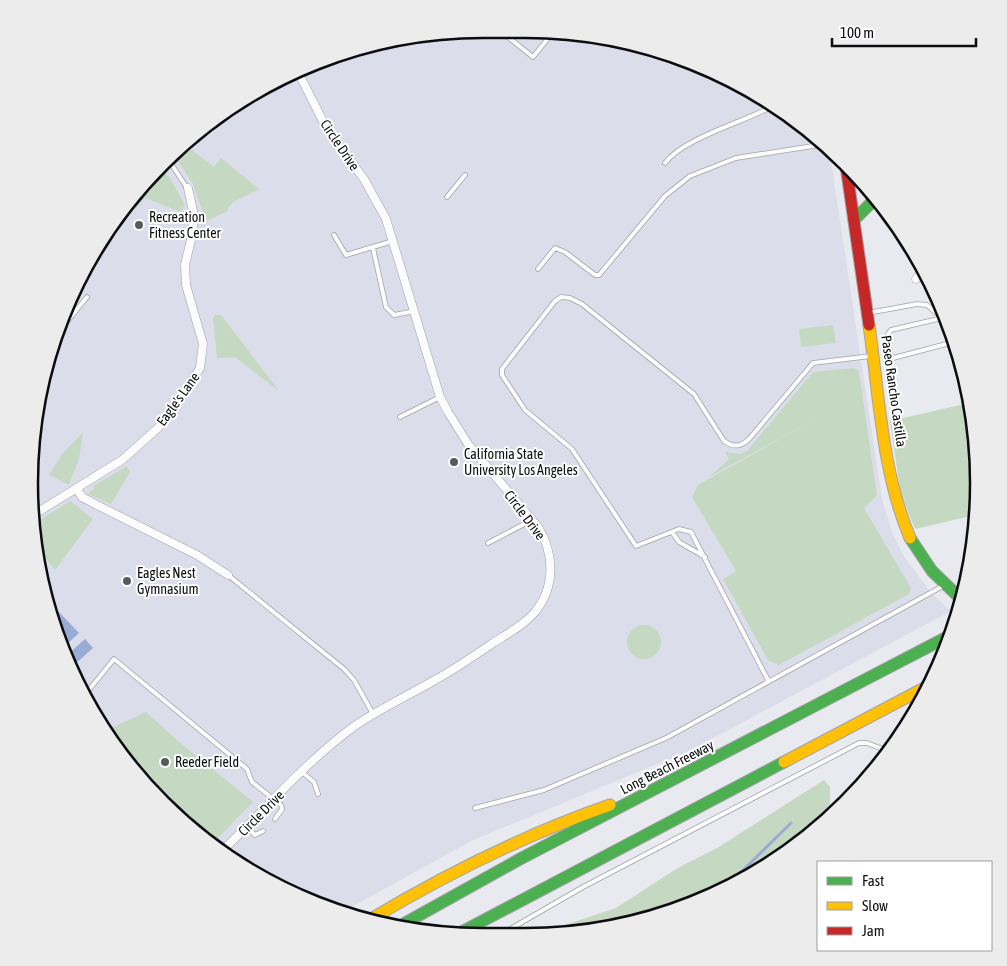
<svg xmlns="http://www.w3.org/2000/svg" width="1007" height="966" viewBox="0 0 1007 966" font-family="'Asap Condensed',sans-serif">
<style>
.built{fill:#dbdeea}
.green{fill:#c5d8c1}
.water{fill:#98acd6}
.lines{fill:none;stroke-linecap:round;stroke-linejoin:round}
.stream{stroke:#98acd6;stroke-width:3}
.lane-casing{stroke:#a2a2a7;stroke-width:5.5}
.street-casing{stroke:#a2a2a7;stroke-width:9}
.fast-casing{stroke:#a2a2a7;stroke-width:13}
.slow-casing{stroke:#a2a2a7;stroke-width:13}
.jam-casing{stroke:#a2a2a7;stroke-width:13}
.lane{stroke:#fcfcfd;stroke-width:4}
.street{stroke:#fcfcfd;stroke-width:8}
.fast{stroke:#4caf50;stroke-width:11}
.slow{stroke:#ffc107;stroke-width:11}
.jam{stroke:#c62828;stroke-width:11}
.poi-dot{fill:#595a5e;stroke:#fff;stroke-width:2}
.labels{text-anchor:middle;dominant-baseline:central;stroke-width:4;stroke-linejoin:round;paint-order:stroke}
.street-label{font-size:14px;fill:#0c0d10;stroke:#fff}
.poi-label{font-size:14px;fill:#0c0d10;stroke:#fff;text-anchor:start}
.rim{fill:none;stroke:#0c0d10;stroke-width:2.5}
</style>
<rect width="100%" height="100%" fill="#e9eaf0"/>
<path class="built" d="M483 29 583 33 670 53 751 89 829 147 882 499 892 532 903 555 932 594 951 611 691 750 471 841 341 913 282 891 206 843 141 782 89 710 44 601 30 513 33 424 53 337 89 256 142 183 207 122 309 63 394 38Z"/>
<path class="green" d="M184 144 214 167 221 158 259 189 233 202 228 208V211L206 221 193 184 173 154Z
M159 167 170 178 185 205 181 212 145 198 122 223 116 220 142 183Z
M215 315H221L279 391 235 357 217 358 213 318Z
M833 325 836 343 801 347 799 329Z
M854 368 859 371 877 496 864 508 911 588 909 594 779 665 768 660 723 579 736 571 692 497 698 485 821 416 709 477 729 459 725 452 740 454 748 450 813 372Z
M969 403 977 453 975 515 915 529 901 495 890 421Z
M83 432 79 459 69 485 49 475 62 454Z
M127 466 130 472 111 504 88 494 94 489 93 486Z
M70 501 93 519 55 570 45 558 32 525Z
M627 642a17 17 0 1 1 34 0a17 17 0 1 1-34 0Z
M146 712 178 741 253 802 210 846 141 782 105 731Z
M824 780 830 787V804L781 856 725 890 642 922 546 936 565 925 616 908 676 869 717 848Z"/>
<path class="water" d="M57 610 79 633 64 647 51 616Z
M85 639 93 648 73 666 67 655Z"/>
<g class="lines">
<path class="stream" d="M970 555 971 556
M721 892 791 823"/>
<defs>
<path id="lane" d="M498 29 533 57 554 31
M280 80 298 73
M168 159 187 188
M665 163C684 138 744 122 773 106
M447 197 465 175
M334 235 346 255 393 241
M373 248 386 307 394 315 415 311
M538 269 555 248 565 252 595 275H599L665 196 690 176 736 158 826 144
M868 313 917 304 927 305 946 322
M942 318 891 330 888 334 890 355 893 358 954 342
M52 340 87 297
M400 417 440 397
M672 532 679 542 705 557
M488 543 532 520
M228 575 344 669 354 680 373 714
M768 680 691 532 679 529 636 546 572 449 525 410 502 375V369L555 301 561 297 570 298 582 304 694 394 724 441C734 448 741 447 750 438L813 363 871 356
M84 696 114 659 247 769 252 782 281 805 282 809 275 819
M302 772 314 782 318 794
M475 808 544 790 666 738 943 586
M247 827 255 835 263 831
M498 936 583 887 859 743H867L888 751"/>
<path id="street" d="M916 279 924 269
M76 488 82 497 95 504 197 555 228 575
M30 517 122 460 158 428 180 400 200 368 203 344 186 285 185 265 193 231V211L188 188
M221 852C265 810 306 761 356 725 381 708 409 695 435 680 455 669 474 656 493 643 507 634 524 625 535 612 556 586 554 553 538 527L468 444 448 412 440 397 386 219 364 179 327 129 297 70"/>
<path id="fast" d="M854 220 876 198
M910 538 932 571 961 599
M398 927 520 859 951 635
M454 936 784 762"/>
<path id="slow" d="M869 325C879 395 882 472 910 538
M784 762 928 686
M366 922C444 875 524 835 610 805"/>
<path id="jam" d="M846 166 869 325"/>
</defs>
<use href="#lane" class="lane-casing"/>
<use href="#street" class="street-casing"/>
<use href="#fast" class="fast-casing"/>
<use href="#slow" class="slow-casing"/>
<use href="#jam" class="jam-casing"/>
<use href="#lane" class="lane"/>
<use href="#street" class="street"/>
<use href="#fast" class="fast"/>
<use href="#slow" class="slow"/>
<use href="#jam" class="jam"/>
</g>
<g class="poi-dot">
<circle cx="139" cy="225" r="5"/>
<circle cx="454" cy="462" r="5"/>
<circle cx="127" cy="581" r="5"/>
<circle cx="165" cy="762" r="5"/>
</g>
<g class="labels">
<g class="street-label">
<text transform="translate(340 145) rotate(56)">Circle Drive</text>
<text transform="translate(894 391) rotate(82)">Paseo Rancho Castilla</text>
<text transform="translate(178 399) rotate(-54)">Eagle's Lane</text>
<text transform="translate(525 515) rotate(53)">Circle Drive</text>
<text transform="translate(667 767) rotate(-27)">Long Beach Freeway</text>
<text transform="translate(261 813) rotate(-45)">Circle Drive</text>
</g>
<g class="poi-label">
<text x="149" y="217">Recreation<tspan x="149" dy="16">Fitness Center</tspan></text>
<text x="464" y="454">California State<tspan x="464" dy="16">University Los Angeles</tspan></text>
<text x="137" y="573">Eagles Nest<tspan x="137" dy="16">Gymnasium</tspan></text>
<text x="175" y="762">Reeder Field</text>
</g>
</g>
<path d="M0 0H1007V966H0ZM483 38H525A445 445 0 0 1 970 483V483A445 445 0 0 1 525 928H483A445 445 0 0 1 38 483V483A445 445 0 0 1 483 38Z" fill="#ececec" fill-rule="evenodd"/>
<path class="rim" d="M483 38H525A445 445 0 0 1 970 483V483A445 445 0 0 1 525 928H483A445 445 0 0 1 38 483V483A445 445 0 0 1 483 38Z"/>
<rect x="817" y="861" width="175" height="90" fill="#ffffff" stroke="#9e9e9f"/>
<rect x="827" y="877" width="25" height="8" fill="#4caf50" stroke="#9e9e9f"/>
<text x="862" y="886" font-size="15" fill="#0c0d10">Fast</text>
<rect x="827" y="902" width="25" height="8" fill="#ffc107" stroke="#9e9e9f"/>
<text x="862" y="911" font-size="15" fill="#0c0d10">Slow</text>
<rect x="827" y="927" width="25" height="8" fill="#c62828" stroke="#9e9e9f"/>
<text x="862" y="936" font-size="15" fill="#0c0d10">Jam</text>
<path d="M832 38v8h144v-8" fill="none" stroke="#0c0d10" stroke-width="2.5"/>
<text x="840" y="38" font-size="15" fill="#0c0d10" stroke="#ffffff" stroke-width="4" paint-order="stroke">100 m</text>
</svg>
